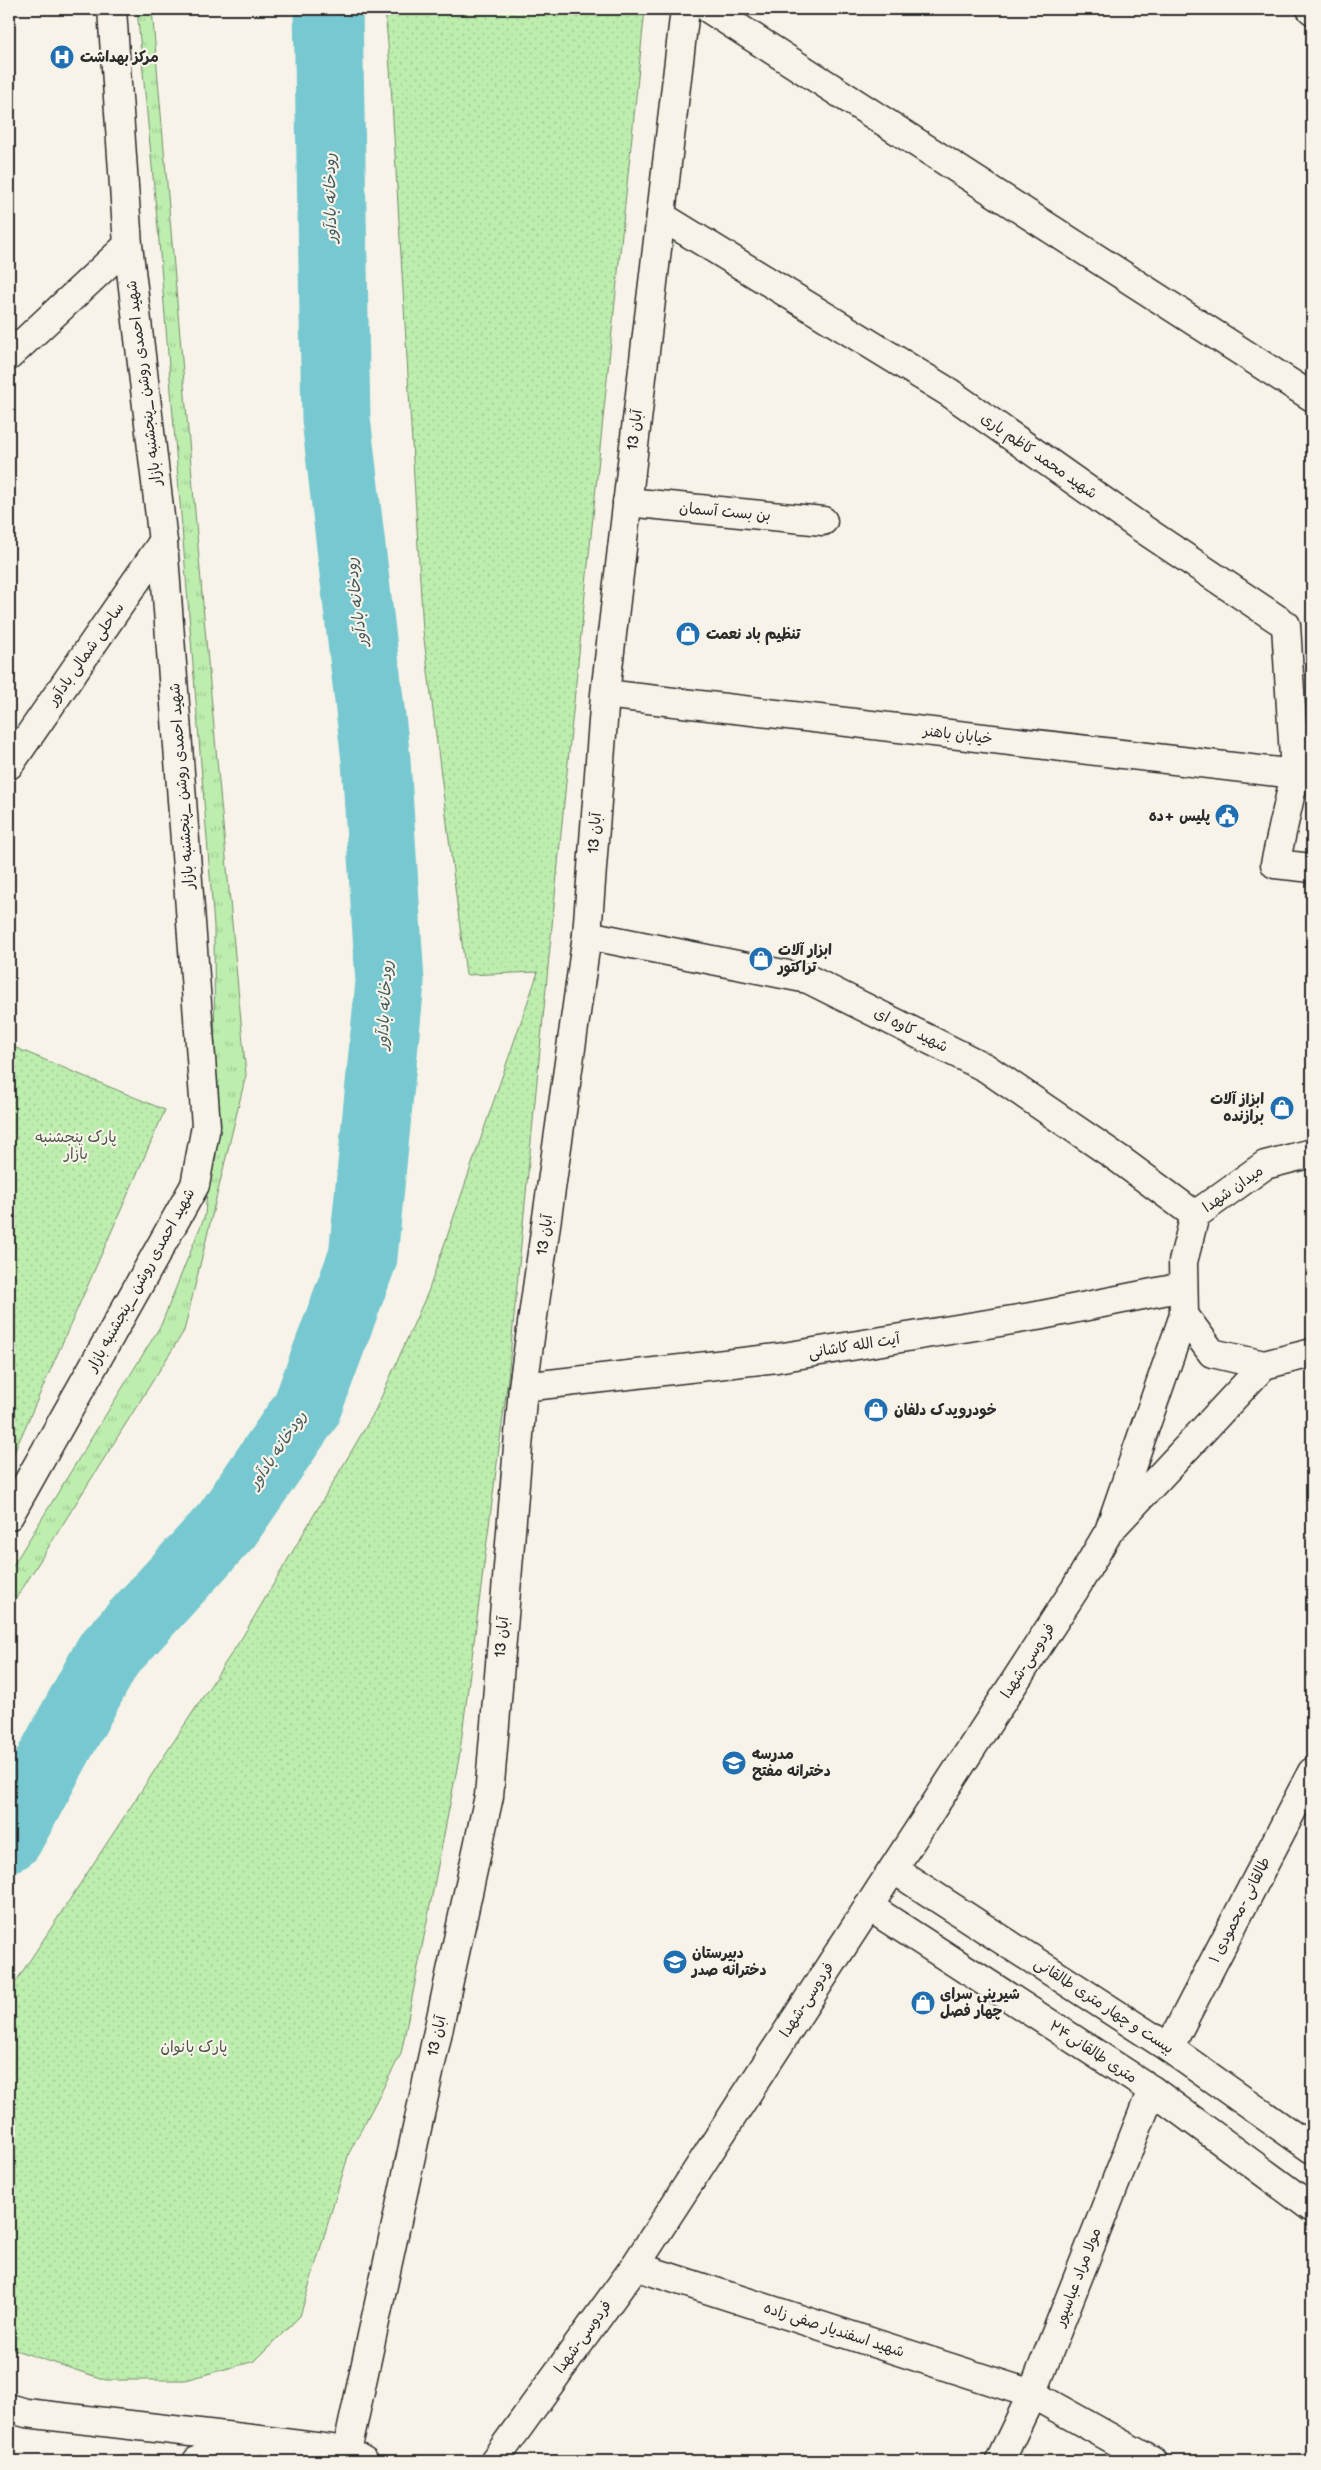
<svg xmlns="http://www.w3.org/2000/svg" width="1321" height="2470" viewBox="0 0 1321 2470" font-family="'Balsamiq Sans','Playpen Sans Arabic',sans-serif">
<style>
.grass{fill:url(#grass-tufts);stroke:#748c6c}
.park{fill:url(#park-dots);stroke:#748c6c}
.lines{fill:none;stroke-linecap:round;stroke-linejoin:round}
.river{stroke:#77c8d0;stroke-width:69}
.street-casing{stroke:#2b2b2b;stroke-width:31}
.secondary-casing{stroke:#2b2b2b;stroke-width:31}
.street{stroke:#f7f3e8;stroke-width:28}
.secondary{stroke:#f7f3e8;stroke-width:28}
.labels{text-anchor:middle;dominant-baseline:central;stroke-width:4.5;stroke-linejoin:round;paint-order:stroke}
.poi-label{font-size:15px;font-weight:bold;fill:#2b2b2b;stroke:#f7f3e8;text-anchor:start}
.street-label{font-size:15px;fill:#2b2b2b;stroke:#f7f3e8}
.park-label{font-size:15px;fill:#485245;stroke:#f7f3e8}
.water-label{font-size:16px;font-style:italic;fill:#425a5d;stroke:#f7f3e8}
</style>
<defs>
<pattern id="grass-tufts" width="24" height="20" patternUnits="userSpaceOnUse" patternTransform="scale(1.25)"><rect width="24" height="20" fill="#bdeeae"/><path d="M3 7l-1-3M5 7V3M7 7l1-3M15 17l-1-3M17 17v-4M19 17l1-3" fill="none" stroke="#a3cc96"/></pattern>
<pattern id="park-dots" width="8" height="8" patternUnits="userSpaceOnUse" patternTransform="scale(1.25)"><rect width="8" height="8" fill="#bdeeae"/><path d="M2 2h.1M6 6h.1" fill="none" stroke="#a3cc96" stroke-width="1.8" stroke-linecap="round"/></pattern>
</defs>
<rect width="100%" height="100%" fill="#f7f3e8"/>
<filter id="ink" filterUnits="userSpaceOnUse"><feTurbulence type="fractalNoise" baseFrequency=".02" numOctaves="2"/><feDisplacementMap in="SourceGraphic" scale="10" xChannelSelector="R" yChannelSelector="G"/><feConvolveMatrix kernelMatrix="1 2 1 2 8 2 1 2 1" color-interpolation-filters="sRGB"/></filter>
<g filter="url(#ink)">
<path class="grass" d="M137 9H152L206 640 246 1075 184 1331 9 1610V1572L161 1325 205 1215 215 1095 214 926 158 229Z"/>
<path class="park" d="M385 9H645L571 731 508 1378 459 1758 401 2054 349 2153 300 2316 255 2361 185 2380H106L9 2348V1992L243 1636 375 1411 428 1292 538 972 466 975 423 631 390 68Z
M9 1045 165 1110 9 1464Z"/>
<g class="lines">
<path class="river" d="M9 1837 108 1655 227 1525 306 1410 363 1257 390 982 376 760 336 419 328 9"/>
<defs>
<path id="street" d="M709 9 1312 397
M661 216 950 393 1143 529 1286 625 1295 774 1275 864 1312 868
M9 356 128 245
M627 502 823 521
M587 935 808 979 986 1068 1119 1159 1195 1215
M9 1516 195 1185 206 1126 163 542 128 245 112 9
M1169 2048 1312 1772
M635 2266 1032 2394 1152 2461
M1000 2461 1032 2394 1152 2090"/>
<path id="secondary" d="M1311 9 1312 10
M605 694 1312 776
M9 765 163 542
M1312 1153 1265 1165 1195 1215 1183 1262 1184 1315 1212 1353 1264 1365 1312 1353
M1184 1315 1109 1531 1264 1365
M523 1387 777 1358 1037 1316 1183 1287
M893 1869 1169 2048 1312 2149
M868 1906 1152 2090 1312 2208
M9 2408 26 2413 260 2440
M347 2451 489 1796 523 1387 587 935 605 694 685 9
M197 2461 217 2450 260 2440 347 2451 364 2461
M494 2461 635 2266 1075 1589 1109 1531"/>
</defs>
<use href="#street" class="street-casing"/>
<use href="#secondary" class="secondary-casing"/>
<use href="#street" class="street"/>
<use href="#secondary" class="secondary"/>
</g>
</g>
<defs>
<symbol id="hospital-disc" viewBox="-11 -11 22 22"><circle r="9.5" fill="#1f6fb2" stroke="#f7f3e8"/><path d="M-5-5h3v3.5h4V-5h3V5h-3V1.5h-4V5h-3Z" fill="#fff"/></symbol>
<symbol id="shop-disc" viewBox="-11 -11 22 22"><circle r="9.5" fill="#1f6fb2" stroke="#f7f3e8"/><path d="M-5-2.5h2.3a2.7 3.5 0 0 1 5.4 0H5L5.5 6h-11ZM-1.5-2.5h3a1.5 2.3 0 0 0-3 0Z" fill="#fff"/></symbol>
<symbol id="civic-disc" viewBox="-11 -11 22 22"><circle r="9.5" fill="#1f6fb2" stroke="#f7f3e8"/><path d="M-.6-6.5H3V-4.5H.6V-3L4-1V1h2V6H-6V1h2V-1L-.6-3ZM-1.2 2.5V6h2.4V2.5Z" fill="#fff"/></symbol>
<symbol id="school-disc" viewBox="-11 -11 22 22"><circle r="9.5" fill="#1f6fb2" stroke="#f7f3e8"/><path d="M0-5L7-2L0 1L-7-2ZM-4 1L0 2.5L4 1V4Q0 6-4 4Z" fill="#fff"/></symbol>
</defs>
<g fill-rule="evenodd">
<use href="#hospital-disc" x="48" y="43" width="28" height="28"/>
<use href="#shop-disc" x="674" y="620" width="28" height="28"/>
<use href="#civic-disc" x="1213" y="802" width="28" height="28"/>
<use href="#shop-disc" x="747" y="945" width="28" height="28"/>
<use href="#shop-disc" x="1268" y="1094" width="28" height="28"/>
<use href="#shop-disc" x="862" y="1396" width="28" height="28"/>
<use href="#school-disc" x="720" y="1749" width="28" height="28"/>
<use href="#school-disc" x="661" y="1948" width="28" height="28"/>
<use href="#shop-disc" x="909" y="1989" width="28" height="28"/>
</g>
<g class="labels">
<g class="poi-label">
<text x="80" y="57">مرکز بهداشت</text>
<text x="706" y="634">تنظیم باد نعمت</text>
<text x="1210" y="816" text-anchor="end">پلیس +ده</text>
<text x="778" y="950">ابزار آلات<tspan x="778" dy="17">تراکتور</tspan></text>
<text x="1264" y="1099" text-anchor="end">ابزاز آلات<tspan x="1264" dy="17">برازنده</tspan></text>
<text x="894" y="1410">خودرویدک دلفان</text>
<text x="752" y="1754">مدرسه<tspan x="752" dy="17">دخترانه مفتح</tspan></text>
<text x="692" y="1953">دبیرستان<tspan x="692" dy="17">دخترانه صدر</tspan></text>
<text x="940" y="1994">شیرینی سرای<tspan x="940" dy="17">چهار فصل</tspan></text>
</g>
<g class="street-label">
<text transform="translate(144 383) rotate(-97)">شهید احمدی روشن _پنجشنبه بازار</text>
<text transform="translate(635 430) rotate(-83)">13 آبان</text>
<text transform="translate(1039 456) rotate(35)">شهید محمد کاظم یاری</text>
<text transform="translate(725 512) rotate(5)">بن بست آسمان</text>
<text transform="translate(86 654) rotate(-55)">ساحلی شمالی بادآور</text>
<text transform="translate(958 735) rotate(7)">خیابان باهنر</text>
<text transform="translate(182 786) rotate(-94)">شهید احمدی روشن _پنجشنبه بازار</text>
<text transform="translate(595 833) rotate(-86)">13 آبان</text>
<text transform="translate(911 1030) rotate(27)">شهید کاوه ای</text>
<text transform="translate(1233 1189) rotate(-35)">میدان شهدا</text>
<text transform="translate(545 1235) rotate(-82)">13 آبان</text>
<text transform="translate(141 1280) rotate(-61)">شهید احمدی روشن _پنجشنبه بازار</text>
<text transform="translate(854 1346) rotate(-9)">آیت الله کاشانی</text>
<text transform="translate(502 1637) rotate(-85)">13 آبان</text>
<text transform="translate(1028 1661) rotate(-57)">فردوسی-شهدا</text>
<text transform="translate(1240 1910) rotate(-63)">طالقانی -محمودی ۱</text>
<text transform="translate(807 2000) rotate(-57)">فردوسی-شهدا</text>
<text transform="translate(1104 2006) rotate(33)">بیست و چهار متری طالقانی</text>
<text transform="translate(437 2036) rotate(-78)">13 آبان</text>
<text transform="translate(1093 2052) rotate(33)">۲۴متری طالقانی</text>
<text transform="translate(1078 2277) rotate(-69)">مولا مراد عباسپور</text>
<text transform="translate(834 2330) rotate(18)">شهید اسفندیار صفی زاده</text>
<text transform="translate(583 2337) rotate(-54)">فردوسی-شهدا</text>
</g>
<g class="park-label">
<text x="76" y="1137">پارک پنجشنبه<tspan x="76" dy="17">بازار</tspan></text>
<text x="194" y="2047">پارک بانوان</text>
</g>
<g class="water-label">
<text transform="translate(331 198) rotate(-91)">رودخانه بادآور</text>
<text transform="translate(357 602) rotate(-97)">رودخانه بادآور</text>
<text transform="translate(385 1005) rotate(-87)">رودخانه بادآور</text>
<text transform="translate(278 1450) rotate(-56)">رودخانه بادآور</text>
</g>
</g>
<rect width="1321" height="2470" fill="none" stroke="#f7f3e8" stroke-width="30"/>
<rect x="15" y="15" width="1291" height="2440" fill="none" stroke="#2b2b2b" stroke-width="2" filter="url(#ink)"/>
</svg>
